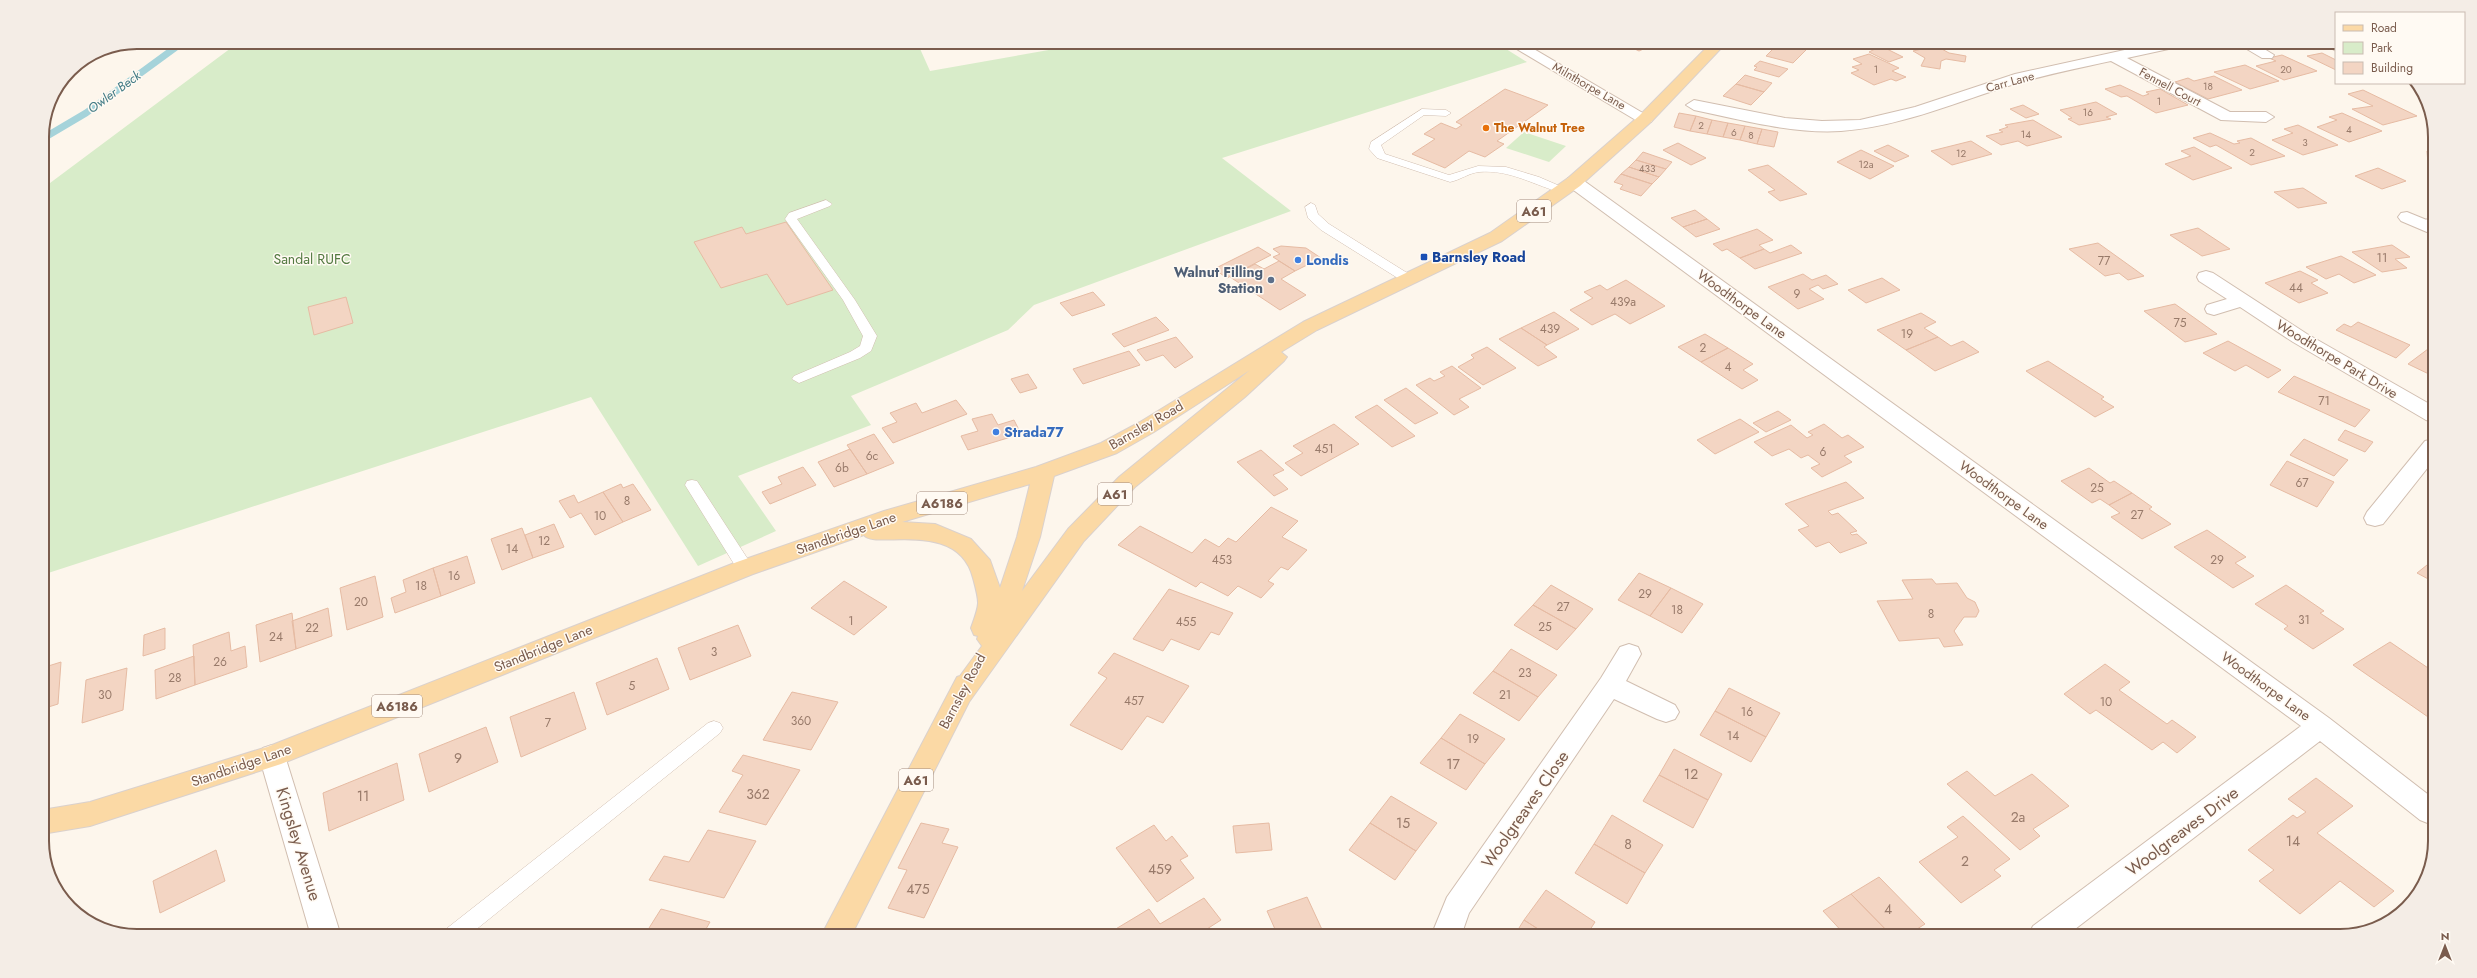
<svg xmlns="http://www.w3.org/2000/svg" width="2477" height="978" viewBox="0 0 2477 978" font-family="Jost,sans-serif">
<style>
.green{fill:#d8ecc9}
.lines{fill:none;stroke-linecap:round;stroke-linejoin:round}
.stream{stroke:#a5d3da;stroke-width:7}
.building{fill:#f3d5c3;stroke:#e6bba3}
.lane-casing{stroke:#d1beb0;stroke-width:1}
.street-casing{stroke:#d1beb0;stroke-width:2}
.primary-casing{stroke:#dad1cd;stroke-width:2}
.lane{fill:#fff;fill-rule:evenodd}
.street{fill:#fff;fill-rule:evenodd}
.primary{fill:#fbd9a5;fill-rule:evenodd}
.food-dot{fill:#e8710a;stroke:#fffaf3;stroke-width:1.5}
.transit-dot{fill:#1a4fb4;stroke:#fffaf3;stroke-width:1.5}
.shop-dot{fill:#3f7fe0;stroke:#fffaf3;stroke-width:1.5}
.service-dot{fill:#5c6f8a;stroke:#fffaf3;stroke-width:1.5}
.labels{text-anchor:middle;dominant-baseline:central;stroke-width:3;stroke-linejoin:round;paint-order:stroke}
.far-number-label{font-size:10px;fill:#987a6a}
.far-street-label{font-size:12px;fill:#7a5c4d;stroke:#fffaf3}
.far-food-label{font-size:12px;font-weight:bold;fill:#c56008;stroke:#fffaf3;text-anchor:start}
.number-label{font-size:12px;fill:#987a6a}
.far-water-label{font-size:13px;font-style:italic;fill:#437c86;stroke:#fffaf3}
.shield{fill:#fffaf3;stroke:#a28b7f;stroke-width:1}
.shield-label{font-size:13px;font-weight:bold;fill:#7a5c4d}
.transit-label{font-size:14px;font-weight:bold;fill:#164399;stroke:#fffaf3;text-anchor:start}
.park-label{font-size:14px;fill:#537a41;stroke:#fffaf3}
.shop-label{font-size:14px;font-weight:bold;fill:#366cbe;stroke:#fffaf3;text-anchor:start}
.service-label{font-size:14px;font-weight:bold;fill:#4e5e75;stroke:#fffaf3;text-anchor:end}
.street-label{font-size:14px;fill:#7a5c4d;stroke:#fffaf3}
.near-number-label{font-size:14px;fill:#987a6a}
.near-street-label{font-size:17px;fill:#7a5c4d;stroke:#fffaf3}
.rim{fill:none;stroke:#7a5c4d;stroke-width:2}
</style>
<rect width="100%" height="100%" fill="#fdf6ec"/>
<path class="green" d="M239 42H917L930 71 1094 42H1495L1527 62 1222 158 1291 211 1034 305 1008 330 851 396 871 425 738 476 776 531 698 566 591 397 42 575V189Z
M1524 132 1566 146 1549 162 1506 148Z"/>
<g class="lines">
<path class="stream" d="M42 139 86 113 183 42"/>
</g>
<path class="building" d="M1620 42H1659L1639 51Z
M1780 42H1782L1807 49 1793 63 1766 56Z
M2000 42H2031L2009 47Z
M1931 43 1949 53 1966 56 1965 62 1946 59 1941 61 1940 69 1921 66 1925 58 1913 51 1922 49 1918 47Z
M1881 46 1903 57 1889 62 1869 52Z
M2322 53 2336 60V70L2307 56Z
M1869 54 1899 68 1892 71 1906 77 1896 81 1891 79 1874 85 1851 73 1859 70 1852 67 1862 64 1853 59Z
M2282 55 2317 71 2284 80 2256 66 2276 61 2269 58Z
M1760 61 1788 69 1779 77 1754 70 1757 67 1754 66Z
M2245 65 2279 81 2250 89 2214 72Z
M1745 75 1772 83 1764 92 1736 84Z
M2214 76 2242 90 2208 99 2175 82 2188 78 2194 81Z
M1736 84 1764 92 1751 105 1723 96Z
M2120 85 2143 96 2149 94 2146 92 2160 89 2188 105 2156 113 2127 96 2121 97 2105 89Z
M1505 89 1548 105 1497 141 1504 144 1485 157 1469 151 1445 168 1412 154 1435 139 1424 134 1441 123 1456 129 1462 125 1456 122Z
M2363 90 2417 116 2383 125 2352 109 2373 106 2348 94Z
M2096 102 2117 114 2106 117 2111 119 2079 125 2068 119 2072 118 2060 110Z
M2023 105 2039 114 2026 118 2010 109Z
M1679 113 1696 116 1690 131 1674 127Z
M2342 113 2382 131 2349 142 2317 127 2337 120 2329 117Z
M1696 116 1712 120 1707 134 1690 131Z
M1712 120 1728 123 1723 137 1707 134Z
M2033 120 2062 137 2027 146 2018 141 2001 145 1986 136 2003 132 1999 130 2008 127 2005 125Z
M1728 123 1745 126 1740 140 1723 137Z
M2298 125 2338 145 2303 155 2272 140 2293 133 2284 129Z
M1745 126 1762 129 1757 144 1740 140Z
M1762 129 1778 132 1774 147 1757 144Z
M2210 133 2234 144 2240 143 2237 141 2251 138 2285 156 2251 165 2216 145 2210 147 2193 138Z
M1971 141 1992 154 1952 165 1931 151Z
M1678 143 1706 158 1691 165 1663 150Z
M1888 145 1909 156 1895 162 1874 151Z
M2194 147 2232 168 2193 180 2165 164 2191 156 2181 151Z
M1861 150 1894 166 1870 179 1837 162Z
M2427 151 2435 152V165L2428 164Z
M1643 152 1672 162 1666 169 1636 160Z
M1636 160 1666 169 1659 177 1629 167Z
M1768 165 1807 194 1780 201 1768 192 1775 190 1748 170Z
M1629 167 1659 177 1652 184 1621 174Z
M2378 168 2406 181 2382 189 2355 176Z
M1621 174 1652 184 1641 196 1620 189 1623 185 1614 182Z
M2303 188 2327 203 2298 208 2274 192Z
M1695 210 1707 219 1683 227 1671 218Z
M1707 219 1720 229 1696 237 1683 227Z
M786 222 833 290 787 305 767 274 721 288 694 242 742 227 746 234Z
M2198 228 2230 249 2202 256 2170 235Z
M1757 229 1773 240 1759 245 1764 249 1740 258 1727 249 1722 251 1713 244Z
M2098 243 2144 276 2128 280 2119 273 2105 276 2069 249Z
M1791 245 1802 253 1755 269 1740 258 1764 249 1770 253Z
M2392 245 2410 257 2395 259 2407 268 2382 272 2352 252Z
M1281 246 1306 248 1321 258 1295 271 1273 257 1280 254 1273 249Z
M1258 247 1271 255 1227 278 1214 269Z
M2341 256 2376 275 2354 283 2339 274 2326 279 2306 267Z
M1279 261 1295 271 1281 279 1306 295 1280 310 1230 277 1255 264 1264 269Z
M2300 271 2318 280 2311 283 2328 293 2299 303 2265 283Z
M1803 274 1812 280 1826 275 1838 284 1823 289 1818 285 1809 289 1824 299 1798 309 1768 287Z
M1882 278 1900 290 1866 303 1848 290Z
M1626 280 1665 306 1630 324 1615 314 1592 325 1570 310 1593 298 1584 292 1600 285 1607 290Z
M1093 292 1105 305 1072 316 1060 303Z
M346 297 353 323 314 335 308 307Z
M2175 304 2217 334 2185 342 2144 311Z
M1554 312 1579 329 1547 345 1521 328Z
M1921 313 1936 322 1924 328 1938 337 1906 350 1877 330Z
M1156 317 1169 330 1124 347 1112 334Z
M2358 322 2410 345 2396 358 2336 330 2344 324 2351 327Z
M1521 328 1547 345 1544 347 1557 357 1538 366 1499 339Z
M1705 334 1728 348 1701 362 1678 347Z
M1176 337 1193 357 1175 368 1163 355 1146 361 1137 350Z
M1938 337 1951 346 1963 341 1979 352 1935 371 1906 350Z
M2228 341 2281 370 2268 378 2246 365 2235 371 2203 353Z
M1487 347 1516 368 1483 385 1458 367 1474 358 1471 355Z
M1728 348 1753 364 1743 370 1758 380 1742 389 1701 362Z
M2428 349 2433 351V376L2408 364Z
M1129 351 1140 365 1083 384 1073 369Z
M2048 361 2104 397 2101 399 2114 407 2095 417 2026 371Z
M1452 366 1481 388 1459 399 1469 407 1454 415 1416 385 1430 378 1434 381 1445 376 1440 372Z
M1028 374 1037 388 1020 393 1011 379Z
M2294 376 2370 410 2355 427 2278 392Z
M1406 388 1438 413 1415 424 1384 400Z
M956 400 967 414 893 443 882 428 897 422 890 413 916 403 922 413Z
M1377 405 1415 436 1392 447 1355 417Z
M1778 411 1791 420 1766 432 1753 423Z
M992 414 998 425 1014 420 1021 434 968 450 961 436 978 431 972 419Z
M1740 419 1759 432 1715 454 1697 440Z
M1334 424 1359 444 1301 476 1285 463 1303 453 1293 446Z
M1824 424 1842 438 1848 435 1864 447 1844 456 1852 462 1822 477 1811 468 1820 464 1808 455 1801 458 1789 449 1772 456 1754 442 1791 425 1807 438 1813 435 1808 432Z
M2345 430 2373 442 2365 452 2338 440Z
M874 434 894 463 867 474 847 445Z
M2304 439 2348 460 2334 476 2290 455Z
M850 449 867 474 834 487 818 462Z
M1261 450 1284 470 1273 475 1288 489 1274 496 1237 462Z
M2287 461 2334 482 2317 507 2270 485Z
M803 467 816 485 770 504 762 492 782 484 778 477Z
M2089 468 2110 483 2114 481 2132 493 2109 505 2100 499 2092 503 2061 481Z
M1846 482 1864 498 1828 511 1832 515 1838 513 1857 531 1850 533 1852 535 1857 534 1867 543 1840 553 1829 542 1816 547 1798 530 1809 526 1785 504Z
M621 484 623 488 633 484 651 510 623 522 603 492Z
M603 492 623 522 595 535 581 513 570 518 559 501 574 495 578 503Z
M2132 493 2152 507 2149 509 2171 524 2142 539 2111 517 2120 513 2109 505Z
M1271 507 1298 521 1282 537 1307 550 1288 570 1281 567 1268 581 1274 584 1261 598 1238 586 1228 596 1201 582 1196 587 1118 545 1140 526 1192 553 1205 539 1219 547 1228 538 1236 542Z
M554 524 564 547 533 558 525 535Z
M522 528 533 558 502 570 491 539Z
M2207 530 2246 557 2235 563 2254 576 2233 588 2174 547Z
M467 556 475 583 441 596 433 568Z
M2432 561V581L2417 573Z
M433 568 441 596 395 613 391 598 406 592 403 580Z
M1639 573 1671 588 1650 616 1618 600Z
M375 576 383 617 347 630 340 588Z
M1932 579 1936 584 1957 583 1967 598 1975 602 1979 611 1976 617H1964L1954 631 1963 645 1944 647 1939 638 1899 641 1877 601 1913 599 1902 580Z
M844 581 887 607 854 635 811 608Z
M1551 585 1593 609 1576 629 1533 605Z
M2286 585 2324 611 2320 613 2344 629 2313 649 2284 629 2288 626 2255 604Z
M1671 588 1703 604 1682 633 1650 616Z
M1169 589 1233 613 1219 635 1211 632 1199 650 1171 639 1163 651 1133 639Z
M1533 605 1576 629 1557 650 1514 625Z
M328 608 332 636 296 649 292 621Z
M292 613 296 649 260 662 256 625Z
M738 625 751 656 690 680 678 648Z
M165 628V649L143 656 144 635Z
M229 632 231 651 245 646 247 667 195 685 193 645Z
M2390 642 2431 670V719L2353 665Z
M1511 649 1557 675 1538 697 1493 671Z
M1114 653 1189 686 1163 723 1147 716 1122 750 1070 725 1107 678 1098 673Z
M194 656 195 685 156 699 155 670Z
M657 658 669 689 607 715 596 683Z
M61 662 58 704 42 709V668Z
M2105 664 2130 682 2119 690 2167 724 2172 720 2196 737 2177 753 2163 742 2152 750 2096 710 2090 714 2064 694Z
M127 668 123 710 82 723 86 680Z
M1493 671 1538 697 1519 721 1473 693Z
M1729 688 1780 713 1766 737 1715 711Z
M574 692 586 729 521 757 510 717Z
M792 692 838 702 811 750 763 740Z
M1715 711 1766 737 1751 762 1700 735Z
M1460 714 1505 739 1485 764 1441 738Z
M486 727 498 762 429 792 419 754Z
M1441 738 1485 764 1466 790 1420 763Z
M1674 749 1722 774 1708 800 1659 775Z
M743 755 800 770 766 825 719 812 743 775 732 771Z
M397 763 404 800 329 831 323 793Z
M1967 771 1995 796 2032 774 2069 806 2033 829 2040 836 2020 850 1947 784Z
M1659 775 1708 800 1693 828 1643 801Z
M2316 778 2353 806 2317 833 2394 891 2374 907 2340 881 2300 914 2259 881 2274 870 2248 850 2293 815 2297 818 2306 812 2288 799Z
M1391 796 1437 823 1416 851 1370 823Z
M1612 815 1663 845 1645 873 1594 844Z
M1963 816 2010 859 1994 870 2001 876 1961 903 1919 862 1958 837 1947 827Z
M921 823 949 829 942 843 958 847 924 918 888 908 907 870 898 868Z
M1269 823 1272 850 1236 853 1233 826Z
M1370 823 1416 851 1395 880 1349 850Z
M1154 825 1166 841 1172 836 1188 856 1180 860 1194 878 1157 902 1116 848Z
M708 830 756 841 724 898 649 880 664 856 689 862Z
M1594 844 1645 873 1627 904 1575 873Z
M216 850 225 881 160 913 153 881Z
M1879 877 1925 924 1906 936H1892L1851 894Z
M1546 890 1595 922 1586 936H1549L1524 920Z
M1851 894 1892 936H1846L1823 911Z
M1307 897 1325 936H1278L1267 911Z
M1204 898 1221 920 1196 936H1104L1149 909 1160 924Z
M661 909 710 922 702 936H644Z
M1524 920 1549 936H1514Z"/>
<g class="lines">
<defs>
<path id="lane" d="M1422 109 1446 110 1451 113 1446 116 1424 115 1381 145 1385 154 1449 175 1478 166 1506 167 1539 177 1569 190 1563 193C1535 186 1510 169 1479 172 1469 173 1460 180 1450 182L1377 158 1369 149 1371 142Z
M826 200 832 204 830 206 797 219 855 300 877 336 871 351 860 358 799 383 792 379 794 376 850 352 860 346 863 336 843 300 785 219 789 213Z
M1311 203 1315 205 1318 214 1329 224 1412 276 1414 279 1412 282H1404L1321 230 1308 218 1305 207Z
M2434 216V224L2423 228 2417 224Z
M692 480 697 481 751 564 753 568 751 572H739L685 485 687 481Z
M714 721 720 723 723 728 720 733 468 936H443L446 929 708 723Z"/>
<path id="street" d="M1505 42H1522L1653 119 1651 122H1639Z
M2161 42H2189L2187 45 2127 58 2230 112H2266L2274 117 2266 122 2221 120 2111 61C2075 69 2038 76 2002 88 1949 105 1897 127 1841 131 1792 134 1742 120 1694 110L1686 105 1694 100 1785 118 1822 121 1860 120 1915 107 2015 74Z
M2235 42H2253L2274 55 2272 58H2262Z
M2320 42H2336V51Z
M1574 177 1580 178 2329 718 2430 796V824L2420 820 2320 741 2066 936H2028L2033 926 2301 726 1568 186 1566 182 1568 178Z
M2407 212 2434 223V235L2401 221 2398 217 2401 213Z
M2206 271 2213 273 2307 334 2433 406V422L2426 420 2293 342 2240 307 2214 315 2207 313 2205 309 2207 305 2227 299 2199 281 2197 277 2199 273Z
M2433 439V461L2383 524 2375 526 2367 524 2364 518 2367 512 2425 441Z
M1629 644 1638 647 1641 654 1626 681 1675 705 1679 712 1675 719 1666 722 1657 719 1614 699 1469 913 1461 936H1431L1447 897 1601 678 1620 647Z
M272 745 281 748 285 756 341 936H311L259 756 263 748Z"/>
<path id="primary" d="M1712 42H1727L1651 122 1580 186 1502 241 1317 330 1281 352 1287 357 1284 361 1245 397 1135 487 1084 541 969 702 851 936H821L957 677 960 676 982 646 977 639 978 636 974 635 971 628C980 603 980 604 973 578 958 518 873 550 864 535L753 574 281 764 90 826 42 834V810L90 802 267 747 737 562 884 511 1036 467 1101 443 1140 422 1303 322 1490 233 1568 178 1639 116ZM1250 370 1119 477 1068 529 1022 591 1040 537 1054 476 1117 453 1154 432ZM1030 484 1017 537 1000 588 990 560 971 539 935 524 902 522Z"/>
</defs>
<use href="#lane" class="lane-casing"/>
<use href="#street" class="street-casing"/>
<use href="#primary" class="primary-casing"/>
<use href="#lane" class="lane"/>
<use href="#street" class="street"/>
<use href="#primary" class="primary"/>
</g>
<circle class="food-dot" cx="1486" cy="128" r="4"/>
<rect class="transit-dot" x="1420" y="253" width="8" height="8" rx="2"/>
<g class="shop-dot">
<circle cx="1298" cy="260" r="4"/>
<circle cx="996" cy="432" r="4"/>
</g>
<circle class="service-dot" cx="1271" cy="280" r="4"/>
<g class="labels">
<g class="far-number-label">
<text x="1876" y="69">1</text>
<text x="2286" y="69">20</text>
<text x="2208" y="86">18</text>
<text x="2159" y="101">1</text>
<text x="2088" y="112">16</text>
<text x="1701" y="125">2</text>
<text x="2349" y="129">4</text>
<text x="1734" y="132">6</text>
<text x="2026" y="134">14</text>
<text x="1751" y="135">8</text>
<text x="2305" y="142">3</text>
<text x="2252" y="152">2</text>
<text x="1961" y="153">12</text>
<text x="1866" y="164">12a</text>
<text x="1647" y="168">433</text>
</g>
<g class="far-street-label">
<text transform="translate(2010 82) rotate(-15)">Carr Lane</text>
<text transform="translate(1589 86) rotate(30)">Milnthorpe Lane</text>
<text transform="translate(2170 87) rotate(28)">Fennell Court</text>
</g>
<g class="far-food-label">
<text x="1494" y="128">The Walnut Tree</text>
</g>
<g class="number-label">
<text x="2382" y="258">11</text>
<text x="2104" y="261">77</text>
<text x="2296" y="288">44</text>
<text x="1797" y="294">9</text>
<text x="1623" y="302">439a</text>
<text x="2180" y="323">75</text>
<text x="1550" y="329">439</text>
<text x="1907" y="334">19</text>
<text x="1703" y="348">2</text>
<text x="1728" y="367">4</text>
<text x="2324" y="401">71</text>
<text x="1324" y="449">451</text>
<text x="1823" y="452">6</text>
<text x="872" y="456">6c</text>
<text x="842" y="468">6b</text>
<text x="2302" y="483">67</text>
<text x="2097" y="488">25</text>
<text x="627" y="501">8</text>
<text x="2137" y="515">27</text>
<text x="600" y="516">10</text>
<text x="544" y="541">12</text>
<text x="512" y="549">14</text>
<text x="1222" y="560">453</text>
<text x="2217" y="560">29</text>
<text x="454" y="576">16</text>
<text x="421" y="586">18</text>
<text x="1645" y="594">29</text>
<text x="361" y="602">20</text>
<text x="1563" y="607">27</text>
<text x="1677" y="610">18</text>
<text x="1931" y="614">8</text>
<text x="2304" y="620">31</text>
<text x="851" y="621">1</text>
<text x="1186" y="622">455</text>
<text x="1545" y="627">25</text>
<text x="312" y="628">22</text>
<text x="276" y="637">24</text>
<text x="714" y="652">3</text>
<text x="220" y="662">26</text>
<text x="1525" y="673">23</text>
<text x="175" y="678">28</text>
<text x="632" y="686">5</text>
<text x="105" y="695">30</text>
<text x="1505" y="695">21</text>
<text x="1134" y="701">457</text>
<text x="2106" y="702">10</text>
<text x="1747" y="712">16</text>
<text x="801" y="721">360</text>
<text x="548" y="723">7</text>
<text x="1733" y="736">14</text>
<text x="1473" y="739">19</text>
</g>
<g class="far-water-label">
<text transform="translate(114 92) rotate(-36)">Owler Beck</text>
</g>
<g class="shield">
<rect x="1517" y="200" width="34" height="22" rx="3"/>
<rect x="1098" y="483" width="34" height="22" rx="3"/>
<rect x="917" y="492" width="50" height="22" rx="3"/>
<rect x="372" y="695" width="50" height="22" rx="3"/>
<rect x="899" y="769" width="34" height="22" rx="3"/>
</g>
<g class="shield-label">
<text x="1534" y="211">A61</text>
<text x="1115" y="494">A61</text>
<text x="942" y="503">A6186</text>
<text x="397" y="706">A6186</text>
<text x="916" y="780">A61</text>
</g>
<g class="transit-label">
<text x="1432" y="257">Barnsley Road</text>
</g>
<g class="park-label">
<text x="312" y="259">Sandal RUFC</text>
</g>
<g class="shop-label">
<text x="1306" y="260">Londis</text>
<text x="1004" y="432">Strada77</text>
</g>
<g class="service-label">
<text x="1263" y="272">Walnut Filling<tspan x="1263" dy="16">Station</tspan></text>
</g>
<g class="street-label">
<text transform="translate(1742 304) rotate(36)">Woodthorpe Lane</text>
<text transform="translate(2337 359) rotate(31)">Woodthorpe Park Drive</text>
<text transform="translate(1146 425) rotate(-30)">Barnsley Road</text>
<text transform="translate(2004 495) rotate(36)">Woodthorpe Lane</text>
<text transform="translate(846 533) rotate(-19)">Standbridge Lane</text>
<text transform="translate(543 648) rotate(-22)">Standbridge Lane</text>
<text transform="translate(2266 686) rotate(36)">Woodthorpe Lane</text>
<text transform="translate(962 691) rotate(-62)">Barnsley Road</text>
<text transform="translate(241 765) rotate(-19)">Standbridge Lane</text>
</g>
<g class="near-number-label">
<text x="458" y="758">9</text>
<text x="1453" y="764">17</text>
<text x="1691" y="774">12</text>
<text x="758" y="794">362</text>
<text x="363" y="796">11</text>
<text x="2018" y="817">2a</text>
<text x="1403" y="823">15</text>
<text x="2293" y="841">14</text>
<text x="1628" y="844">8</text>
<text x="1965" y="861">2</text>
<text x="1160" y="869">459</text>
<text x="918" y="889">475</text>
<text x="1888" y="909">4</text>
</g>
<g class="near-street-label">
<text transform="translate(1525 809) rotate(-55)">Woolgreaves Close</text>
<text transform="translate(2182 831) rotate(-37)">Woolgreaves Drive</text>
<text transform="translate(299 844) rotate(73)">Kingsley Avenue</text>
</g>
</g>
<path d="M0 0H2477V978H0ZM137 49H2340A88 88 0 0 1 2428 137V841A88 88 0 0 1 2340 929H137A88 88 0 0 1 49 841V137A88 88 0 0 1 137 49Z" fill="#f4ede6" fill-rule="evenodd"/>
<path class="rim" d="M137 49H2340A88 88 0 0 1 2428 137V841A88 88 0 0 1 2340 929H137A88 88 0 0 1 49 841V137A88 88 0 0 1 137 49Z"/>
<rect x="2335" y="12" width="130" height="72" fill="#fffaf3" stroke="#cabbb1"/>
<rect x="2343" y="25" width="20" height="6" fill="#fbd9a5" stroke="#cabbb1"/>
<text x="2371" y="32" font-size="12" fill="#7a5c4d">Road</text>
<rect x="2343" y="42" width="20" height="12" fill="#d8ecc9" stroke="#cabbb1"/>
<text x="2371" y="52" font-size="12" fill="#7a5c4d">Park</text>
<rect x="2343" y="62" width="20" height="12" fill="#f3d5c3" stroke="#cabbb1"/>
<text x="2371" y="72" font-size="12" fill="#7a5c4d">Building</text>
<g transform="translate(2445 946)" stroke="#fffaf3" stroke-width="3" paint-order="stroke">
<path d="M0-3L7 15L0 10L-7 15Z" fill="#7a5c4d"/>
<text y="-6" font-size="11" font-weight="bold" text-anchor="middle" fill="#7a5c4d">N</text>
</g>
</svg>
